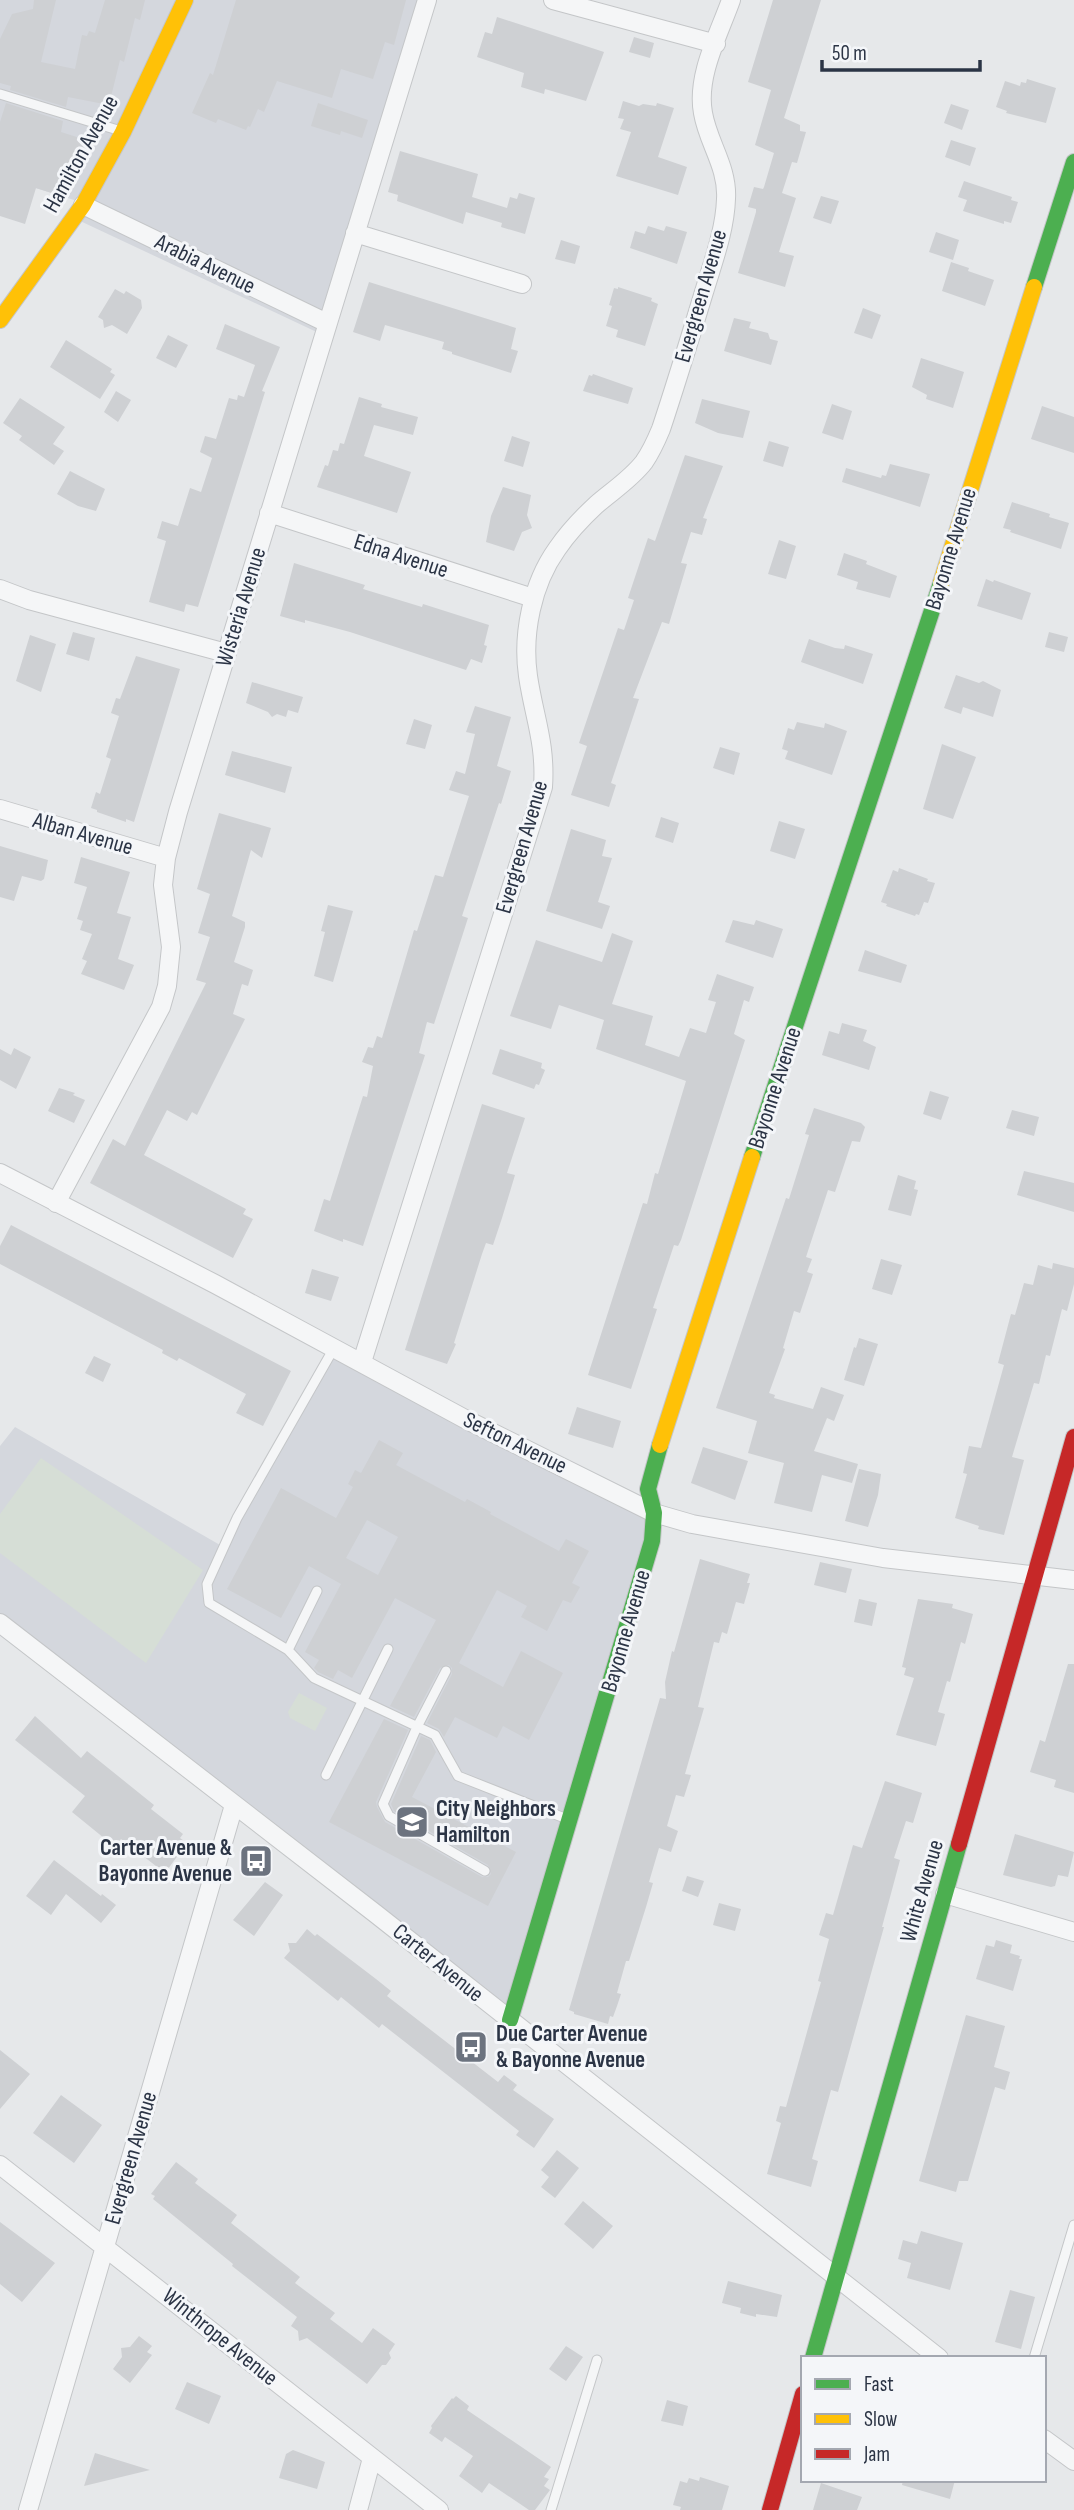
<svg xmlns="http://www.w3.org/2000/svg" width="1074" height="2510" viewBox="0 0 1074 2510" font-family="'Sofia Sans Condensed',sans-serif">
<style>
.built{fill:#d4d7dd}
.green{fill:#d6ded6}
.building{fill:#ced0d3;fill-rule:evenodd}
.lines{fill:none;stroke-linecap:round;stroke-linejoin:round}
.lane-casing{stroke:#c4c6c8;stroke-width:11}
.street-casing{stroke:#c4c6c8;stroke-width:20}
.fast-casing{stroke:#c4c6c8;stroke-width:18}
.slow-casing{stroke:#c4c6c8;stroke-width:18}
.jam-casing{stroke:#c4c6c8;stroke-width:18}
.lane{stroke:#f5f6f7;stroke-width:9}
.street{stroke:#f5f6f7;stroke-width:18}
.fast{stroke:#4caf50;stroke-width:16}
.slow{stroke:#ffc107;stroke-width:16}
.jam{stroke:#c62828;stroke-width:16}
.labels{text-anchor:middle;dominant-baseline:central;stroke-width:6;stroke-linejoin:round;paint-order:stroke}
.street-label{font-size:23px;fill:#2b3445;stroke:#f4f6f9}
.poi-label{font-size:23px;font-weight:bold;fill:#2b3445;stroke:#f4f6f9;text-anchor:start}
</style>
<rect width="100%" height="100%" fill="#e6e8ea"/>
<path class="built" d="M0 0H427L323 335 78 220 87 204 0 177Z
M334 1348 654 1513 510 2020 0 1623V1446L15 1427 220 1545Z"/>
<path class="green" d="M41 1458 203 1570 146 1663 0 1553V1514Z
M299 1693 327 1708 315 1731 290 1718 288 1712Z"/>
<path class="building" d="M34 0H56L41 62 75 69 82 35 87 36 89 31 95 33 105 0H145L140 20 135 18 124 62 120 60 109 105 68 97 66 107 10 90 11 86 0 83V39L12 14 33 9Z
M236 0H406L394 45 385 42 373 79 341 69 332 98 277 81 264 112 258 109 250 127 248 126 246 130 218 119 216 123 192 113 210 73 213 75Z
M773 0H821L784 118 800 125V131L806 132 797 163 792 162 782 193 796 198 779 252 794 256 785 287 738 273 756 212V209L748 207 754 187 763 189 764 187 774 153 755 145 771 90 748 82Z
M497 17 604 52 586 101 545 89 544 94 521 87 524 73 477 57 485 32 492 34Z
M634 37 654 43 650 58 629 52Z
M1027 79 1056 88 1046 123 1006 113 1007 111 996 107 1005 81 1020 86 1021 82 1026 83Z
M623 101 639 106 643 104 656 106 657 103 674 108 658 157 687 167 678 195 616 176 631 132 620 129 624 119 618 118Z
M6 103 63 121 61 132 86 140 58 195 36 188 25 224 0 216V122Z
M318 103 368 120 362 138 341 131 340 135 311 126Z
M951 104 969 110 962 130 944 123Z
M951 140 976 148 970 166 945 157Z
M400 151 478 174 472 197 507 208 510 197 517 199 519 193 535 198 525 234 501 227 502 223 466 212 463 224 397 201 398 195 388 192Z
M964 181 1012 197 1011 200 1018 202 1011 223 1004 221V224L963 211 967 200 958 197Z
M821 196 839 201 831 224 813 218Z
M648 226 664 231 666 226 687 232 677 264 630 248 635 231 645 234Z
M936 232 959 240 953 260 929 252Z
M561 240 580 246 575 264 555 259Z
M951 262 969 268 968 271 994 280 985 306 942 291Z
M369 282 516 328 511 349 518 351 511 373 452 354V352L442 349 444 342 385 325 380 341 353 332Z
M618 287 652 298 651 301 658 304 645 346 616 337 618 330 606 326 612 306 609 305 614 288 618 289Z
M115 289 124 294 126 291 141 300 142 308 127 334 112 325 104 328 103 320 98 317Z
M863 308 881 315 872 339 854 333Z
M734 318 751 322 749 328 768 333 770 339 778 341 771 365 724 351Z
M225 324 280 347 262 391 265 392 198 607 186 604 184 612 149 602 166 541 157 538 162 521 178 526 190 488 201 492 212 458 200 452 205 436 216 439 229 398 237 400 238 395 244 397 255 365 216 349Z
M168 335 188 345 176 368 156 358Z
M66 340 112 369 110 372 115 375 100 399 50 367Z
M921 358 964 372 953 408 926 399 927 395 912 387Z
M593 374 633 388 628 404 583 391 589 375 592 376Z
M116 391 131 400 118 422 104 412Z
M359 397 382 404 381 407 418 417 413 435 374 425 364 456 411 472 397 513 317 487 325 465 328 466 333 450 338 451 340 443 344 444Z
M20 398 65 427 53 444 64 451 54 465 19 440 22 436 3 423Z
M702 399 750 411 743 438 718 433 695 423Z
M832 404 852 411 843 440 822 433Z
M1042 406 1074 417V453L1031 439Z
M512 436 530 442 523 467 504 461Z
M769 441 789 447 783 467 763 461Z
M685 455 723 466 703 518 707 519 702 535 691 532 681 563 687 564 669 624 662 622 633 698 639 699 611 783 616 785 609 807 571 795 587 746 579 743 618 628 624 630 634 600 628 598 648 538 655 541Z
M890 464 930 474 920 507 842 482 846 468 881 478 882 475 886 476Z
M70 471 105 489 96 511 78 506 57 494Z
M503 487 531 495 527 515 532 528 522 532 514 551 486 542 491 516Z
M1012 502 1050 514 1049 517 1069 523 1061 549 1010 532 1011 530 1003 528Z
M779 540 796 546 786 579 768 574Z
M844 553 867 561 866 564 897 576 890 598 856 589 858 582 837 575Z
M294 563 365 585 363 589 422 607 423 604 489 625 484 645 487 646 482 663 471 659 466 670 350 632 305 620V623L280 616Z
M986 579 993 582 994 580 1031 593 1022 620 977 606Z
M73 632 95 638 89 661 66 654Z
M1049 632 1068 637 1064 652 1045 647Z
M30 635 56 644 41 692 16 681Z
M809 639 835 648 844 649 845 645 873 654 863 684 801 662Z
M136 656 180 669 134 822 126 819V822L97 812V810L91 808 96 792 100 794 111 759 106 757 119 716 111 713 116 698 120 699Z
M956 675 979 683 983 681 1001 690 993 717 963 707 961 714 944 708Z
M252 682 303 697 298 713 288 710 286 717 277 714 272 717 268 712 246 703Z
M475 706 511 717 497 766 511 771 501 804 499 803 462 916 468 918 434 1024 427 1022 419 1053 425 1055 363 1246 343 1239V1242L314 1231 324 1199 330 1201 363 1096 367 1097 373 1066 362 1062 368 1047 373 1048 377 1036 382 1038 414 930 417 931 435 875 443 877 469 796 449 790 456 771 465 774 475 734 466 732Z
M414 719 432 725 425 749 406 744Z
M797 722 824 728 825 723 847 731 832 775 785 759 788 751 782 749 788 728 794 730Z
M942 744 976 757 953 819 923 809Z
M720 747 740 753 734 775 713 768Z
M232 751 292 767 285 793 225 775Z
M219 813 271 828 262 858 251 850 232 916 245 922V927L234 962 253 970 248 986 242 984 233 1014 245 1019 197 1115 192 1112 187 1121 167 1110 144 1155 246 1209 243 1214 253 1219 233 1258 90 1183 113 1139 125 1146 206 983 196 980 210 937 198 933 210 894 197 889Z
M661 817 679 823 673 843 655 837Z
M779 821 805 829 795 859 770 851Z
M571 829 606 840 602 856 612 858 598 902 610 906 602 929 546 911Z
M0 846 48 860 44 879 41 881 22 876 14 901 0 897Z
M81 857 130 872 117 913 131 917 118 959 134 965 124 990 81 974 87 961 82 959 92 934 80 930 83 921 77 919 87 887 74 883Z
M899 868 928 879 927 881 935 883 928 903 924 902 919 915 916 914 915 916 886 906 887 904 881 902 893 870 898 872Z
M328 905 353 911 333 982 314 976 325 932 321 931Z
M733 920 754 925 756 920 783 929 773 958 725 942Z
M612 933 633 941 612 1004 653 1016 645 1045 679 1057 690 1028 706 1033 716 1002 708 1000 717 974 754 987 749 1002 744 1000 734 1034 745 1040 681 1240 678 1246 674 1245 653 1308 657 1309 631 1389 588 1375 643 1203 647 1204 655 1173 658 1174 686 1081 596 1049 604 1020 559 1005 551 1029 510 1016 536 940 602 962Z
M865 950 907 965 901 983 858 971Z
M842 1023 867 1030 863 1041 876 1047 869 1070 822 1055 829 1031 839 1034Z
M14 1048 31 1057 16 1089 0 1080V1049L11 1055Z
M500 1049 542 1063 541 1068 545 1070 539 1085 536 1084 534 1089 492 1074Z
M59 1088 75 1093 73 1095 85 1100 74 1123 48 1111Z
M930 1091 949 1097 941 1120 923 1114Z
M482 1104 525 1118 507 1173 515 1175 502 1218 493 1245 486 1243 482 1254 454 1343 456 1344 447 1364 405 1350Z
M814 1108 861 1123 865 1127 860 1142 852 1141 835 1192 828 1190 806 1257 812 1259 807 1272 813 1274 800 1313 794 1311 783 1348 785 1349 769 1393 775 1395 774 1398 813 1409 821 1387 844 1395 834 1421 827 1418 814 1451 858 1464 852 1483 822 1475 812 1512 774 1503 784 1463 748 1453 757 1421 716 1408 786 1198 789 1199 809 1135 805 1134Z
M1012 1110 1039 1117 1034 1136 1006 1128Z
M1024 1171 1074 1183V1212L1017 1195Z
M898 1175 916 1181 914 1189 918 1190 911 1216 888 1210Z
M11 1225 291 1371 263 1426 236 1413 246 1394 179 1358 177 1361 162 1353 163 1350 0 1264V1246Z
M881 1259 902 1265 892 1295 872 1289Z
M1053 1263 1074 1268V1284L1067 1311 1062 1309 1050 1356 1046 1355 1039 1384 1034 1383 1012 1457 1024 1460 1004 1535 978 1529 979 1526 955 1518 967 1474 963 1473 969 1446 981 1448 1004 1365 998 1363 1011 1314 1015 1315 1024 1283 1033 1285 1038 1265 1052 1269Z
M312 1269 339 1277 331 1301 305 1293Z
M859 1338 878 1344 864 1386 844 1380 854 1347 856 1348Z
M94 1356 111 1364 103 1382 85 1373Z
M577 1407 621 1421 613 1448 568 1434Z
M379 1440 403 1453 396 1465 465 1502 467 1499 491 1512 490 1514 559 1551 566 1539 589 1551 572 1583 580 1587 571 1603 563 1600 547 1631 521 1617 527 1606 497 1590 459 1663 503 1687 521 1651 563 1673 529 1740 503 1726 497 1738 455 1717 444 1737 439 1729 427 1723 452 1674V1668L449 1665 440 1668 414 1717 390 1706 436 1620 395 1598 352 1678 338 1670 333 1679 318 1672 314 1668 319 1660 305 1652 341 1584 309 1566 281 1618 227 1589 281 1488 336 1518 353 1487 348 1484 355 1470 361 1473ZM367 1520 398 1537 378 1575 346 1558Z
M703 1447 748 1461 735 1500 691 1483Z
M859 1469 881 1474 878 1495 868 1527 845 1521Z
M700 1559 750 1574 747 1583H750L744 1604 736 1602 727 1634 722 1632 719 1643 714 1642 698 1707 704 1708 685 1774 691 1775 684 1797 676 1795 667 1826 678 1831 671 1852 659 1848 649 1882 653 1883 646 1907 629 1961H626L617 1993 621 1994 617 2006 613 2017 610 2016 608 2024 574 2014V2012L569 2010 660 1698 666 1699 665 1682 672 1651 674 1652Z
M820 1562 852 1569 846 1593 814 1585Z
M859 1599 877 1603 872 1626 854 1622Z
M918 1599 953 1604 952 1608 973 1614 965 1644 961 1642 950 1682 947 1681 938 1712 945 1714 936 1746 896 1735 914 1678 904 1675 906 1668 902 1667Z
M1068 1664H1074V1793L1054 1787 1056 1780 1030 1772 1040 1740 1045 1742Z
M35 1716 81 1758 87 1751 154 1805 151 1809 183 1834 180 1838 187 1843 165 1873 121 1839 115 1847 72 1812 85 1796 15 1740Z
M384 1719 408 1730 376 1802 377 1807 385 1822 482 1877H488L491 1874 488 1865 394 1811 391 1804 421 1736 430 1740 436 1752 412 1797 516 1852 488 1906 329 1822Z
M885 1781 922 1793 913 1823 906 1821 894 1858 900 1860 882 1927H884L838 2092 831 2090 812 2159 818 2161 811 2187 767 2174 781 2123 776 2121 780 2106 786 2107 821 1982 818 1981 829 1939 819 1935 826 1913 833 1915 853 1845 862 1848Z
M1015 1834 1074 1852 1068 1877 1058 1875 1055 1886 1051 1887 1003 1875Z
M54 1860 101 1896 102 1894 116 1905 101 1923 66 1894 51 1915 26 1896Z
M687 1876 704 1881 698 1897 682 1891Z
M265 1882 283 1895 254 1936 233 1920Z
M719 1903 741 1909 735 1931 713 1925Z
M307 1929 315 1936 317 1934 376 1979 391 1991 387 1996 498 2082 504 2075 517 2085 513 2090 554 2119 534 2148 516 2135 519 2131 382 2024 379 2028 341 1997 338 2001 284 1958 290 1951 288 1943H296Z
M996 1940 1012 1945 1010 1953 1020 1956 1019 1959H1022L1013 1991 976 1979 986 1945 994 1947Z
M966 2015 1005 2026 994 2067 1010 2072 1005 2090 995 2087 968 2181H959L956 2192 919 2181Z
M0 2050 30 2074 0 2109Z
M61 2095 102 2125 74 2163 33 2133Z
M557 2150 579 2168 555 2198 541 2187 549 2177 541 2170Z
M176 2162 198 2179 195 2183 237 2215 231 2223 300 2277 295 2283 335 2313 330 2319 362 2343 373 2328 395 2344 389 2353 391 2358 386 2365H382L367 2384 307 2338 299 2341 298 2331 291 2326 297 2317 232 2266 233 2264 153 2199 155 2196 151 2194Z
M583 2201 613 2226 593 2249 564 2224Z
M0 2222 55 2263 22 2302 0 2284Z
M921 2231 963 2243 950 2290 907 2278 911 2263 898 2259 903 2240 917 2244Z
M728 2281 782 2295 777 2317 756 2314V2317L740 2313 741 2308 722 2303Z
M1010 2290 1035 2297 1021 2349 995 2342Z
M139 2336 152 2346 147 2352 152 2355 130 2383 113 2369 122 2357 121 2348 130 2347Z
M566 2346 583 2357 566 2381 549 2369Z
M187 2382 221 2396 209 2424 175 2409Z
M456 2396 469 2406 467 2410 551 2467 544 2477 549 2479 544 2486 550 2490 535 2510H529L489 2483 482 2493 459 2476 473 2456 445 2437 442 2442 429 2433 432 2428 431 2426 452 2398 453 2399Z
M667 2400 688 2406 683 2426 661 2421Z
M293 2450 325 2462 317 2489 279 2478 286 2454Z
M95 2453 150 2470 84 2486Z
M700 2477 729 2486 722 2510H680L681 2507 673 2505 680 2481 687 2483 689 2478 699 2481Z
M903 2480H955L950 2499 902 2485Z
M821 2483 862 2497 857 2510H813Z"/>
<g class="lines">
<defs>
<path id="lane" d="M0 94 121 131
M334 1348 237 1518 207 1584 209 1603 288 1650 314 1678 435 1735 458 1776 567 1819
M288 1650 317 1591
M446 1671 417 1727 383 1804 389 1816 485 1871
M326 1775 388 1649
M1034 2358 1074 2225
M551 2510 597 2360"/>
<path id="street" d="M553 0 716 44
M83 205 327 323
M355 233 522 284
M269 513 533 598
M0 589 29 600 226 653
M0 809 166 858
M0 1173 215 1284 465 1419 654 1513 692 1524 883 1558 1074 1580
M56 1203 161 1007 167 986 171 947 163 885 166 858 178 812 427 0
M362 1362 543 787C546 743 534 717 528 676 522 634 532 584 557 549 568 533 582 518 596 505 612 491 631 479 644 462 651 452 656 441 661 429 676 384 690 338 704 292 713 262 725 230 726 199 728 167 708 143 703 113 696 76 719 34 731 0
M0 1623 376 1914 939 2358
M945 1894 1074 1932
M0 2165 439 2510
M1044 2439 1074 2461
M28 2510 234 1805
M358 2510 372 2458"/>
<path id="fast" d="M1034 287 1074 162
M752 1157 941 583
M510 2020 652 1541 654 1513 648 1489 660 1445
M813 2358 959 1844"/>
<path id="slow" d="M0 320 83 205 123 132 185 0
M941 583 1034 287
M660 1445 752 1157"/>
<path id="jam" d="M959 1844 1074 1437
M770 2510 803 2394"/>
</defs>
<use href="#lane" class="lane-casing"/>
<use href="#street" class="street-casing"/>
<use href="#fast" class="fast-casing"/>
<use href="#slow" class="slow-casing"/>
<use href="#jam" class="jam-casing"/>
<use href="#lane" class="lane"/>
<use href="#street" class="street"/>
<use href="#fast" class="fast"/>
<use href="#slow" class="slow"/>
<use href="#jam" class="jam"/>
</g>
<defs>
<symbol id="school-square" viewBox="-11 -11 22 22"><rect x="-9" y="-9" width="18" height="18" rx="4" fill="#6c737f" stroke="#f4f6f9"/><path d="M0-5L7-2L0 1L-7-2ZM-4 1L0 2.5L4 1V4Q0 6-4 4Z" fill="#fff"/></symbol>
<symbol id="bus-square" viewBox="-11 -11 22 22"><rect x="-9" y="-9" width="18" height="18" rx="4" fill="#6c737f" stroke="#f4f6f9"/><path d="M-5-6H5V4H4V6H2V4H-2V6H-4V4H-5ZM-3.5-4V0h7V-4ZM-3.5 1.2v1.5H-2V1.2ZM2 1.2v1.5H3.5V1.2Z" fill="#fff"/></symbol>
</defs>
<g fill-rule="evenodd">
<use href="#school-square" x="393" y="1803" width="38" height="38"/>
<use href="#bus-square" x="237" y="1842" width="38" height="38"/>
<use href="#bus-square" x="452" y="2028" width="38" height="38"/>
</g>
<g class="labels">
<g class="street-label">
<text transform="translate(81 154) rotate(-61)">Hamilton Avenue</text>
<text transform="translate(205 264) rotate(26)">Arabia Avenue</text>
<text transform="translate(701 296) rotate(-74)">Evergreen Avenue</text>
<text transform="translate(951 549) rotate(-73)">Bayonne Avenue</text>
<text transform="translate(401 556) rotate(18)">Edna Avenue</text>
<text transform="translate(241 607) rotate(-73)">Wisteria Avenue</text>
<text transform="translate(83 834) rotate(16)">Alban Avenue</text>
<text transform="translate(522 847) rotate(-74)">Evergreen Avenue</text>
<text transform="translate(775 1088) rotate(-72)">Bayonne Avenue</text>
<text transform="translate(515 1443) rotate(26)">Sefton Avenue</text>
<text transform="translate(626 1631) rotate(-74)">Bayonne Avenue</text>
<text transform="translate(922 1891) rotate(-74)">White Avenue</text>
<text transform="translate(438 1963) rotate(39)">Carter Avenue</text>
<text transform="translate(131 2158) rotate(-74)">Evergreen Avenue</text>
<text transform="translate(220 2337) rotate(39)">Winthrope Avenue</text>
</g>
<g class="poi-label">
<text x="436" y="1809">City Neighbors<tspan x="436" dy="26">Hamilton</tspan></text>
<text x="232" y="1848" text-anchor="end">Carter Avenue &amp;<tspan x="232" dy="26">Bayonne Avenue</tspan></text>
<text x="496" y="2034">Due Carter Avenue<tspan x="496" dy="26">&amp; Bayonne Avenue</tspan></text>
</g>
</g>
<rect x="801" y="2356" width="245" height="126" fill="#f4f6f9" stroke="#a4a8b1" stroke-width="2"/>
<rect x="815" y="2379" width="35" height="10" fill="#4caf50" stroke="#a4a8b1" stroke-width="2"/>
<text x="864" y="2391" font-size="21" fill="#2b3445">Fast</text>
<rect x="815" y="2414" width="35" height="10" fill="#ffc107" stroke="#a4a8b1" stroke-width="2"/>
<text x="864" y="2426" font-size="21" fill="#2b3445">Slow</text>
<rect x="815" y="2449" width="35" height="10" fill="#c62828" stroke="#a4a8b1" stroke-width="2"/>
<text x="864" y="2461" font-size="21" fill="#2b3445">Jam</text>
<path d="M822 60v10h158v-10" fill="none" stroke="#2b3445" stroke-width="3.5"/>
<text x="832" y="60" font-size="21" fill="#2b3445" stroke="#f4f6f9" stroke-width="5" paint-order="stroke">50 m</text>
</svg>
